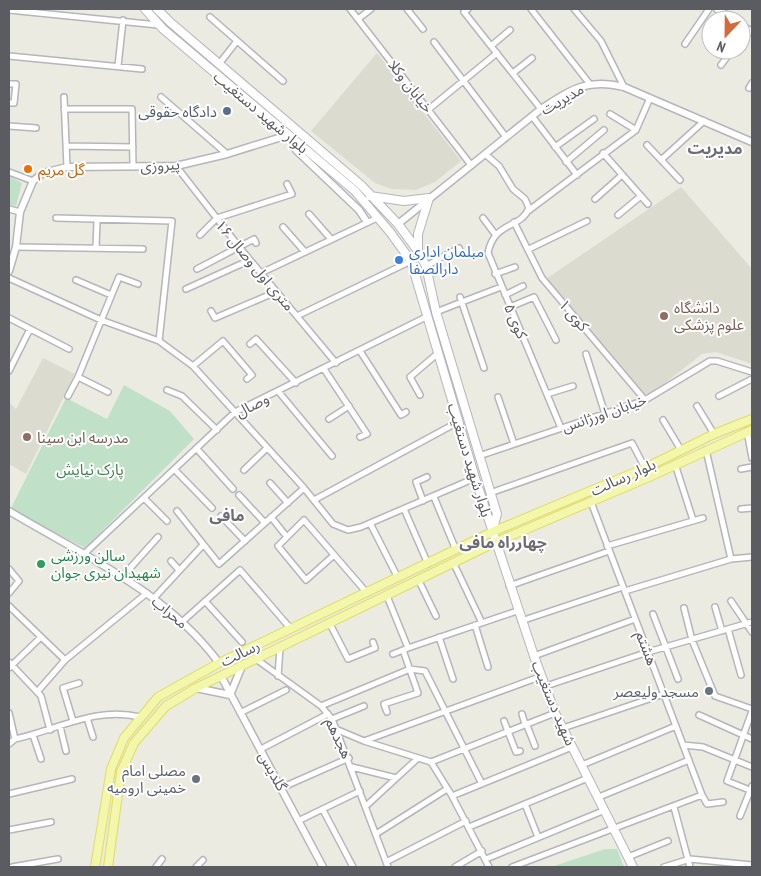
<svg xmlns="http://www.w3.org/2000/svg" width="761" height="876" viewBox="0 0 761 876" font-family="'PT Sans Narrow','Noto Sans Arabic',sans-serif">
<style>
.education{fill:#dbdbd0}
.green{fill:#c0e1c7}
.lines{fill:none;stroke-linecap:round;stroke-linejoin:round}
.minor-casing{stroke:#b4b6bb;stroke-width:8}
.tertiary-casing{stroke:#b4b6bb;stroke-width:9}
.secondary-casing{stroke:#b5b6bd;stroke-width:10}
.primary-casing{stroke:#e3da63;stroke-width:10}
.minor{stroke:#fff;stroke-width:5}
.tertiary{stroke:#fff;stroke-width:6}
.secondary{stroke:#fff;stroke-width:8}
.primary{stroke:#f3f7ab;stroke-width:8}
.service-dot{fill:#5c6f8a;stroke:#fff;stroke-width:2}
.food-dot{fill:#e8710a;stroke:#fff;stroke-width:2}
.shop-dot{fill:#3f7fe0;stroke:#fff;stroke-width:2}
.education-dot{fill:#8d6e63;stroke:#fff;stroke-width:2}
.leisure-dot{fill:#2e9e5b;stroke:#fff;stroke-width:2}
.worship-dot{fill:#6b7280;stroke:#fff;stroke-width:2}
.labels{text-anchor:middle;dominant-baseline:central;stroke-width:4;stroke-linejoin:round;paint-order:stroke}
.street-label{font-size:15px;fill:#5a5c61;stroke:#fff}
.service-label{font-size:15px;fill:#4e5e75;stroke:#fff;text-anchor:end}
.food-label{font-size:15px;fill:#c56008;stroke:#fff;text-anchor:start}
.shop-label{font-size:15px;fill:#366cbe;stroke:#fff;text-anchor:start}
.education-label{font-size:15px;fill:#785e54;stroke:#fff;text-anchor:start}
.park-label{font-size:15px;fill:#3c7e4d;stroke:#fff}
.leisure-label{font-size:15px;fill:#27864d;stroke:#fff;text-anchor:start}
.worship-label{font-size:15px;fill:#5b616d;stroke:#fff;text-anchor:end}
.neighbourhood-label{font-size:16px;font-weight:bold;fill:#6b6d73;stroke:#fff}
</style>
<rect width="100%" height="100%" fill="#ebebe2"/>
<path class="education" d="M377 53 461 161 435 182 416 190 391 189 375 183 311 131Z
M681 187 752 269V364L716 352 702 354 656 390 644 395 546 279Z
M43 358 75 374 26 474 9 464V402L16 409Z"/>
<path class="green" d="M9 176 22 183 16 206 9 205Z
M124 385 170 411 194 439 85 548 10 510 66 398 107 419Z
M605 849H617L624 867H551Z"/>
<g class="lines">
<defs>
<path id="minor" d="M350 9 471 165
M407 9 423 29
M468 9 464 12 541 109
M531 9 589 83
M574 9 601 41 624 87
M9 10 158 25
M210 17 283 81
M358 19 371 9
M741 37 747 29
M434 42 506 137
M685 44 709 9
M491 46 510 30
M9 56 142 69
M219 64 237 41
M721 65 732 50
M118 66 123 20
M513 73 532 58
M9 84H16L14 103H9
M749 88 752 83
M64 97 67 167
M161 97 227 154
M64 109H132L133 167
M429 109 497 53
M610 114 636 130
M532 116 577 175
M9 126 36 128
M647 145 680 180
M66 146 133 147
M555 147 594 119
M603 153 648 204
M485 154 499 166 513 189 525 199 529 208C521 229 494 221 488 253L561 428
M661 160 704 121
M566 162 604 130
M176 166 240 248 336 363
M9 172 33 181
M595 199 622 175
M9 209 20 212
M528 211 636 130 650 98
M309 214 331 239
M618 215 641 196
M56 218 172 221 159 341
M483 218 495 234
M514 222 542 278 645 400
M283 227 305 252
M200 235 217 218 292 194 287 184
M16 247 143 249
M96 247 97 221
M529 249 587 221
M426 266 459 248 461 253
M197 269 254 239 256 243
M261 273 377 218
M495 274 515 267
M9 278 101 320 159 341 193 366 304 488 333 524 348 530 361 527 475 478
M76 280 111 295
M186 289 250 260
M505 295 523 286
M460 297 484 368
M510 307 534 297 556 340
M211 311 215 318 276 292
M436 312 501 287
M297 316 411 261
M9 318 69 349
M250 344 256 339 296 383
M360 351 401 415 406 412
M586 354 605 414
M193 366 223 341 252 375 247 379
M324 369 367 434 360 437
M9 371 30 329
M78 377 108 392
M167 390 182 396 217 430
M278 391 332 456
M547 394 573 386
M420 395 410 377 437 354
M68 396 78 377 119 277 138 284
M719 396 752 379
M498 397 514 444
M697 406 714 434
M329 419 349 406
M663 420 681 450
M747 431 752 458
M197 449 233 489
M706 450 731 559
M479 456 645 400 710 361H717L752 372
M675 464 693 520
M741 469 752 467
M175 470 212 508
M244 470 267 448
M270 483 288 503
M490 493 632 443 645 468
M239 495 265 523
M434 497 456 550
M144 498 167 521
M314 500 458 422
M423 501 416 482 427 477
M591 502 702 795 707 804 723 802
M404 509 428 564
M741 509 752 508
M177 511 219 564 304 488
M221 516 245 541
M271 517 287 537
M370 523 398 578
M607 546 703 518
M84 554 235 412 426 317
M334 555 306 580 278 546 304 520 367 593
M171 561 179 570
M454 564 482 623
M9 569 19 581 9 593
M123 576 158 537
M419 581 436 616
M509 586 609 551
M625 591 731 559 752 557
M387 596 408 648
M154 598 202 546
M205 601 242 642
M731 601 752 632
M9 606 65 660 147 593
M715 607 722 631
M684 608 692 640 715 696 752 709
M653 614 678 679
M183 621 240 570 291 629
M521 621 623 587
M330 624 348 659 375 648 373 642
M475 625 488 667
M728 629 741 675
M439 637 453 679
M408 648 517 611
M393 654 403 650
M534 656 635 619
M256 659 321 706 332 719 388 867
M9 662 41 696 50 730
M9 668 41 637
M278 676 280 648
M546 686 648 652 752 622
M37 692 65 660
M321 706 410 669 425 671 482 784
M752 711 727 781 752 791
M387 712 384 704 418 693 403 650 408 648
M9 713 15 739
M240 713 286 690
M522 714 525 724
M699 715 752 739
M87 718 93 737
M332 719 364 706
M73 721 63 688 79 683
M504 721 516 752 520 751
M526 723 535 746
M60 726 66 751
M563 728 664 694
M338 730 364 741 431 762 452 796 489 867
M33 735 41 759
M364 741 542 676
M9 744 15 739C57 730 96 706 140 717
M683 745 703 747 752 767
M261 749 328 714
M431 762 555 713
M582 765 676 726
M352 767 396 778
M281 788 349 758
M9 794 72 779
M452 796 572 747
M599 797 689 760
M525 804 538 837
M366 806 417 759
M674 807 690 867
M323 810 353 867
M740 816 752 786
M300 820 360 791
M469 827 588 778
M9 830 51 822
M376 834 447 789
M628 857 668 841
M486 859 605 810
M386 862 466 821
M12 867 58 859
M156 867 162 859
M196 867 203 860
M455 867 482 851
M512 867 702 795
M664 867 690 859 752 865"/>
<path id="tertiary" d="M717 9 734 20
M741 25 752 32
M398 224 541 109C572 89 587 78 624 87L752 142
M9 271 16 247 20 212 33 181 43 173 67 167 176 166 227 154 288 135 296 150 359 210 367 222
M9 511C84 556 166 591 219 663
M221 676 323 867
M196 688 230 695 242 666"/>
<path id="secondary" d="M145 9 163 29 355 191 390 232 411 261 475 478 534 656 555 713 633 867
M157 9 170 22 361 185 398 224 418 251 426 266 436 312 497 514 492 532
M370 196 404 201 429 198
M418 251V234L429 198"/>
<path id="primary" d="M95 867 111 769 124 738 158 697 219 663 492 532 645 468 714 434 752 419
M108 867 121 772 134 743 166 706 196 688 496 542 649 477 752 430"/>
</defs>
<use href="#minor" class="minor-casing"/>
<use href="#tertiary" class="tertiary-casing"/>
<use href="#secondary" class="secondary-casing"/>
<use href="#primary" class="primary-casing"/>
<use href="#minor" class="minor"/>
<use href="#tertiary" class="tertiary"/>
<use href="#secondary" class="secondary"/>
<use href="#primary" class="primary"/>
</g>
<circle class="service-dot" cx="227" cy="111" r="5"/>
<circle class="food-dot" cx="28" cy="169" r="5"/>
<circle class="shop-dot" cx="399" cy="260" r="5"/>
<g class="education-dot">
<circle cx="664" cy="316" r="5"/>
<circle cx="27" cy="437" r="5"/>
</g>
<circle class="leisure-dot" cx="41" cy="564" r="5"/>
<g class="worship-dot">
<circle cx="709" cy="691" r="5"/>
<circle cx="196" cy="779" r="5"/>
</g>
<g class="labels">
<g class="street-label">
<text transform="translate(411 86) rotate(52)">خیابان وکلا</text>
<text transform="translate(562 99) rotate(-30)">مدیریت</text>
<text transform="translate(261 112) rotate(40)">بلوار شهید دستغیب</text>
<text transform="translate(160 165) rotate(-4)">پیروزی</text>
<text transform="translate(255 265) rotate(50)">۱۶ متری اول وصال</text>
<text transform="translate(574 315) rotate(49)">کوی ۱</text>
<text transform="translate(516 321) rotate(67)">کوی ۵</text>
<text transform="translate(252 405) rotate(-28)">وصال</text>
<text transform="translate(604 413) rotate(-19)">خیابان اورژانس</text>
<text transform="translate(470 460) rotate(73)">بلوار شهید دستغیب</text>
<text transform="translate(623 477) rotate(-24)">بلوار رسالت</text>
<text transform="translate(170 612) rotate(40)">محراب</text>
<text transform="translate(647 648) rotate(69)">هشتم</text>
<text transform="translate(240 653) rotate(-26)">رسالت</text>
<text transform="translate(554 703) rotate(67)">شهید دستغیب</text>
<text transform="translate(339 738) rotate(65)">هجدهم</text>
<text transform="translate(273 771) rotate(61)">گلدیس</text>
</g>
<g class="service-label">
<text x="217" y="111">دادگاه حقوقی</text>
</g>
<g class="food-label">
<text x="38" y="169">گل مریم</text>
</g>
<g class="shop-label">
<text x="409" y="251">مبلمان اداری<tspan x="409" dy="17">دارالصفا</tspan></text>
</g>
<g class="education-label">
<text x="674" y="307">دانشگاه<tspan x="674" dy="17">علوم پزشکی</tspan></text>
<text x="37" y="437">مدرسه ابن سینا</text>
</g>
<g class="park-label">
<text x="90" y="469">پارک نیایش</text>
</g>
<g class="leisure-label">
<text x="51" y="555">سالن ورزشی<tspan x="51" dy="17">شهیدان نیری جوان</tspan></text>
</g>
<g class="worship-label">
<text x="699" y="691">مسجد ولیعصر</text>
<text x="186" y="770">مصلی امام<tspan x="186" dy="17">خمینی ارومیه</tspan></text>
</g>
<g class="neighbourhood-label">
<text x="715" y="148">مدیریت</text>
<text x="227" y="515">مافی</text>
<text x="503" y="542">چهارراه مافی</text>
</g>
</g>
<rect width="761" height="876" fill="none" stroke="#5a5c61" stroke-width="20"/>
<g transform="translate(726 35) rotate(202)"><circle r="24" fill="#ffffff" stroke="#bdbec0"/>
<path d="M0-4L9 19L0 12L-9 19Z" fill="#d7693c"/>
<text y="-8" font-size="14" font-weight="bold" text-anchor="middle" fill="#5a5c61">N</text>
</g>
</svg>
